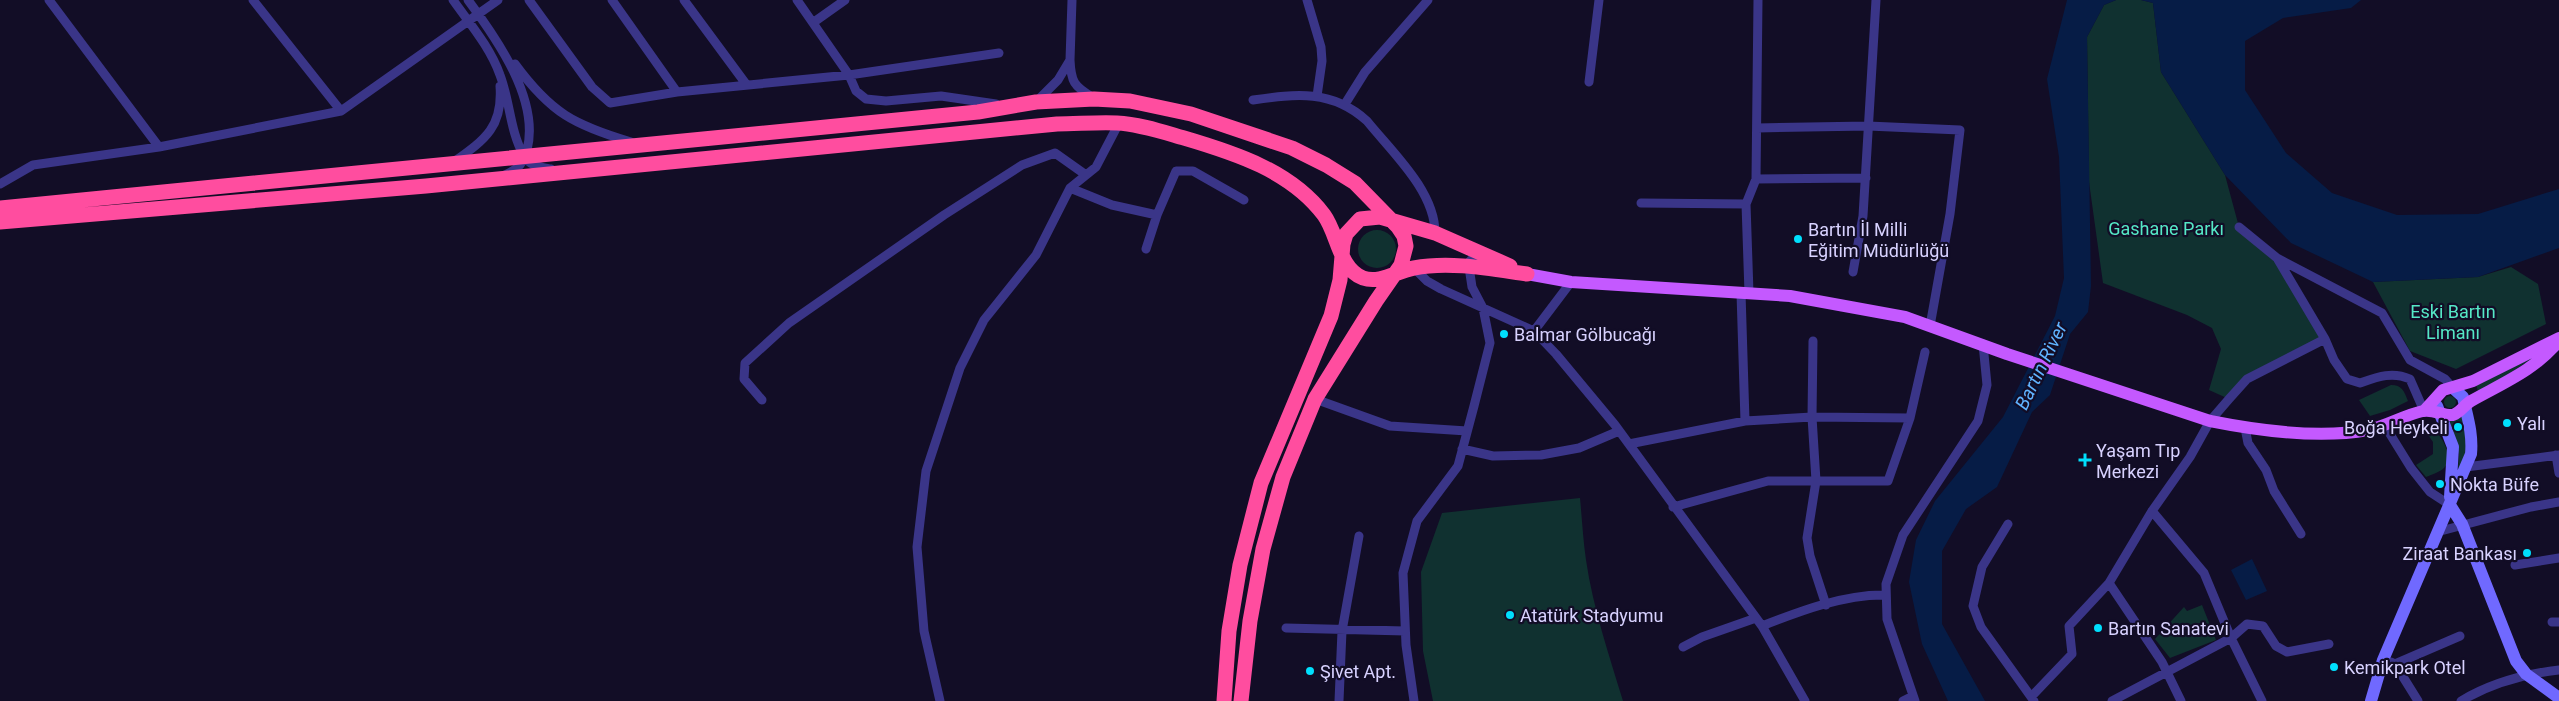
<svg xmlns="http://www.w3.org/2000/svg" width="2559" height="701" viewBox="0 0 2559 701" font-family="Roboto,sans-serif">
<style>
.green{fill:#103130}
.water{fill:#061c46}
.lines{fill:none;stroke-linecap:round;stroke-linejoin:round}
.street{stroke:#3a3588;stroke-width:9}
.secondary{stroke:#7069ff;stroke-width:12}
.primary{stroke:#c459ff;stroke-width:12}
.highway{stroke:#ff4d9f;stroke-width:15}
.poi-dot{fill:#00dffd;stroke:#120d26;stroke-width:2}
.labels{text-anchor:middle;dominant-baseline:central;stroke-width:4.5;stroke-linejoin:round;paint-order:stroke}
.park-label{font-size:18px;fill:#55e8c6;stroke:#120d26}
.poi-label{font-size:18px;fill:#d8d2ff;stroke:#120d26;text-anchor:start}
.water-label{font-size:19px;font-style:italic;fill:#60b3ff;stroke:#120d26}
</style>
<rect width="100%" height="100%" fill="#120d26"/>
<path class="green" d="M2116 0H2141L2153 3 2161 72 2225 175 2239 227 2277 258 2325 339 2247 379 2229 399 2209 390 2221 349 2212 328 2187 315 2103 283 2089 182 2087 37 2104 5Z
M1358 249a19 19 0 1 1 38 0a19 19 0 1 1-38 0Z
M2511 267 2538 284 2546 324 2456 369 2410 351 2373 282 2478 277Z
M2550 346 2479 394 2476 385Z
M2391 385C2402 385 2404 391 2408 401L2390 410 2370 416 2359 400Z
M2444 402a6 6 0 1 1 12 0a6 6 0 1 1-12 0Z
M2464 416 2467 450 2458 472 2459 454 2446 422Z
M2425 424 2432 425C2439 435 2456 455 2444 468 2440 472 2431 475 2426 477L2416 465 2433 454V442L2426 432Z
M1580 498C1582 519 1583 539 1586 560 1593 608 1609 655 1623 701H1433L1423 651 1421 572 1442 513Z
M2202 605 2216 640 2170 658 2155 639 2184 607 2187 611Z"/>
<path class="water" d="M2067 0H2116L2104 5 2087 37 2091 286 2088 312 2070 334 2050 395 2032 412 1997 487 1966 509 1942 551V624L1985 701H1948L1922 644 1909 582 1916 540 1935 501 2003 417 2055 316 2064 278 2059 157 2047 79Z
M2141 0H2361L2351 8 2283 18 2245 41V90L2286 153 2332 193 2397 215 2478 214 2559 189V248L2478 277 2373 282 2291 243 2225 175 2161 72 2153 3Z
M2252 559 2267 591 2246 600 2231 570Z"/>
<g class="lines">
<path class="street" d="M49 0 159 147
M253 0 341 111 498 0
M453 0C470 24 490 47 500 75 510 101 510 132 524 156 529 166 541 167 551 169
M468 0C497 39 540 100 527 150 525 156 523 163 518 167 515 170 509 173 505 175
M529 0 592 87 610 103 677 92 849 75 999 53
M612 0 677 92
M684 0 746 84
M797 0 849 75 856 91 866 99 886 101 941 96 996 104
M1307 0 1321 47 1322 61 1317 96
M814 22 845 0
M1070 60C1071 82 1074 86 1092 97
M515 64C551 113 574 125 631 142
M1589 82 1599 0
M1253 100C1296 94 1332 89 1367 121 1392 152 1435 191 1435 233
M1036 102 1058 80 1070 60 1072 0
M1345 104 1365 72 1428 0
M1757 128 1868 126 1960 130 1950 214 1930 326
M455 161C486 139 503 126 500 86
M1756 179 1758 0
M0 184 33 165 159 147 341 111
M1070 188 1112 205 1157 215
M1641 203 1746 204
M2239 227 2277 258 2382 313 2410 360 2445 379 2453 388
M1146 249 1157 215 1176 171H1193L1244 200
M2277 258 2325 339 2334 360 2347 379 2360 383C2377 377 2392 371 2410 379L2424 411
M1413 267 1427 281 1441 289 1534 331 1556 354 1615 425 1762 626 1805 701
M1853 272 1863 216 1876 0
M1741 293 1745 421
M1749 293 1746 204 1756 179 1866 178
M1534 331 1571 282
M1813 341 1812 417 1816 481 1807 538 1810 556 1826 605
M1315 399 1390 426 1467 431
M762 400 744 379 745 363 789 323 944 215 1022 165 1055 153 1086 175
M2385 426 2411 468 2430 492 2450 505
M2245 428 2248 443 2266 470 2274 491 2301 534
M1629 444 1745 421 1812 417 1910 418
M1462 449 1493 456 1541 455 1579 448 1619 431
M2556 455 2559 473
M2464 470 2466 467 2559 455
M1673 507 1768 481H1888L1910 418 1925 352
M2008 524 1982 567 1973 606 1981 627 2034 701
M2437 532 2531 507 2559 502
M2515 565 2559 558
M2109 583 2162 662 2181 701
M2552 622H2559
M1762 626C1800 611 1845 594 1886 595
M1286 628 1405 631
M1683 647 1702 637 1756 618
M2391 662 2395 664 2418 701
M2395 664 2460 636
M2032 696 2072 654 2069 626 2109 583 2152 511 2190 457 2210 421 2229 399 2247 379 2325 339
M940 701 924 631 917 547 926 471 960 368 984 320 1036 255 1070 188 1096 167 1119 123
M1339 701 1342 631 1359 536
M1414 701 1406 645 1403 573 1417 521 1458 466 1474 406 1490 343 1483 308 1472 287 1469 267 1470 261 1474 257 1485 255
M1903 701 1913 696
M1915 701 1887 619 1886 584 1903 535 1978 421 1987 385 1983 344
M2112 701 2231 638 2204 573 2152 511
M2262 701 2231 638 2247 624 2263 626 2276 646 2287 652 2329 644
M2461 701C2491 683 2524 674 2559 670"/>
<path class="secondary" d="M2437 406 2453 447 2450 497
M2450 505 2462 524 2516 661 2526 674 2559 698
M2371 701 2383 660 2471 454C2473 433 2467 416 2463 397L2453 388"/>
<path class="primary" d="M1527 274 1571 282 1790 296 1905 317 2007 354 2210 421C2260 431 2318 439 2368 430 2387 426 2404 415 2423 411 2434 409 2443 416 2453 415 2461 412 2464 405 2471 401 2503 383 2535 370 2559 341
M2424 411 2443 390 2473 381 2559 338"/>
<path class="highway" d="M0 208 978 112 1036 102 1094 99 1130 101 1191 114 1292 148 1326 165 1355 183 1398 227 1404 236 1406 246 1401 265 1376 301 1315 399 1283 477 1263 549 1250 621 1241 701
M0 222 426 186 1057 124C1077 124 1097 122 1117 123 1139 124 1163 132 1184 138 1235 153 1291 171 1324 215 1338 234 1339 269 1363 278 1380 284 1397 271 1414 268 1450 261 1491 269 1527 274
M1224 701 1229 631 1240 565 1261 483 1331 316 1340 280 1343 244 1346 234 1360 219 1380 217 1435 233 1510 266"/>
</g>
<g class="poi-dot">
<circle cx="1798" cy="239" r="5"/>
<circle cx="1504" cy="334" r="5"/>
<circle cx="2507" cy="423" r="5"/>
<circle cx="2458" cy="427" r="5"/>
<path d="M2082.5 452.5h5v5h5v5h-5v5h-5v-5h-5v-5h5z"/>
<circle cx="2440" cy="484" r="5"/>
<circle cx="2527" cy="553" r="5"/>
<circle cx="1510" cy="615" r="5"/>
<circle cx="2098" cy="628" r="5"/>
<circle cx="2334" cy="667" r="5"/>
<circle cx="1310" cy="671" r="5"/>
</g>
<g class="labels">
<g class="park-label">
<text x="2166" y="228">Gashane Parkı</text>
<text x="2453" y="311">Eski Bartın<tspan x="2453" dy="21">Limanı</tspan></text>
</g>
<g class="poi-label">
<text x="1808" y="229">Bartın İl Milli<tspan x="1808" dy="21">Eğitim Müdürlüğü</tspan></text>
<text x="1514" y="334">Balmar Gölbucağı</text>
<text x="2517" y="423">Yalı</text>
<text x="2448" y="427" text-anchor="end">Boğa Heykeli</text>
<text x="2096" y="450">Yaşam Tıp<tspan x="2096" dy="21">Merkezi</tspan></text>
<text x="2450" y="484">Nokta Büfe</text>
<text x="2517" y="553" text-anchor="end">Ziraat Bankası</text>
<text x="1520" y="615">Atatürk Stadyumu</text>
<text x="2108" y="628">Bartın Sanatevi</text>
<text x="2344" y="667">Kemikpark Otel</text>
<text x="1320" y="671">Şivet Apt.</text>
</g>
<g class="water-label">
<text transform="translate(2041 366) rotate(-64)">Bartın River</text>
</g>
</g>
</svg>
